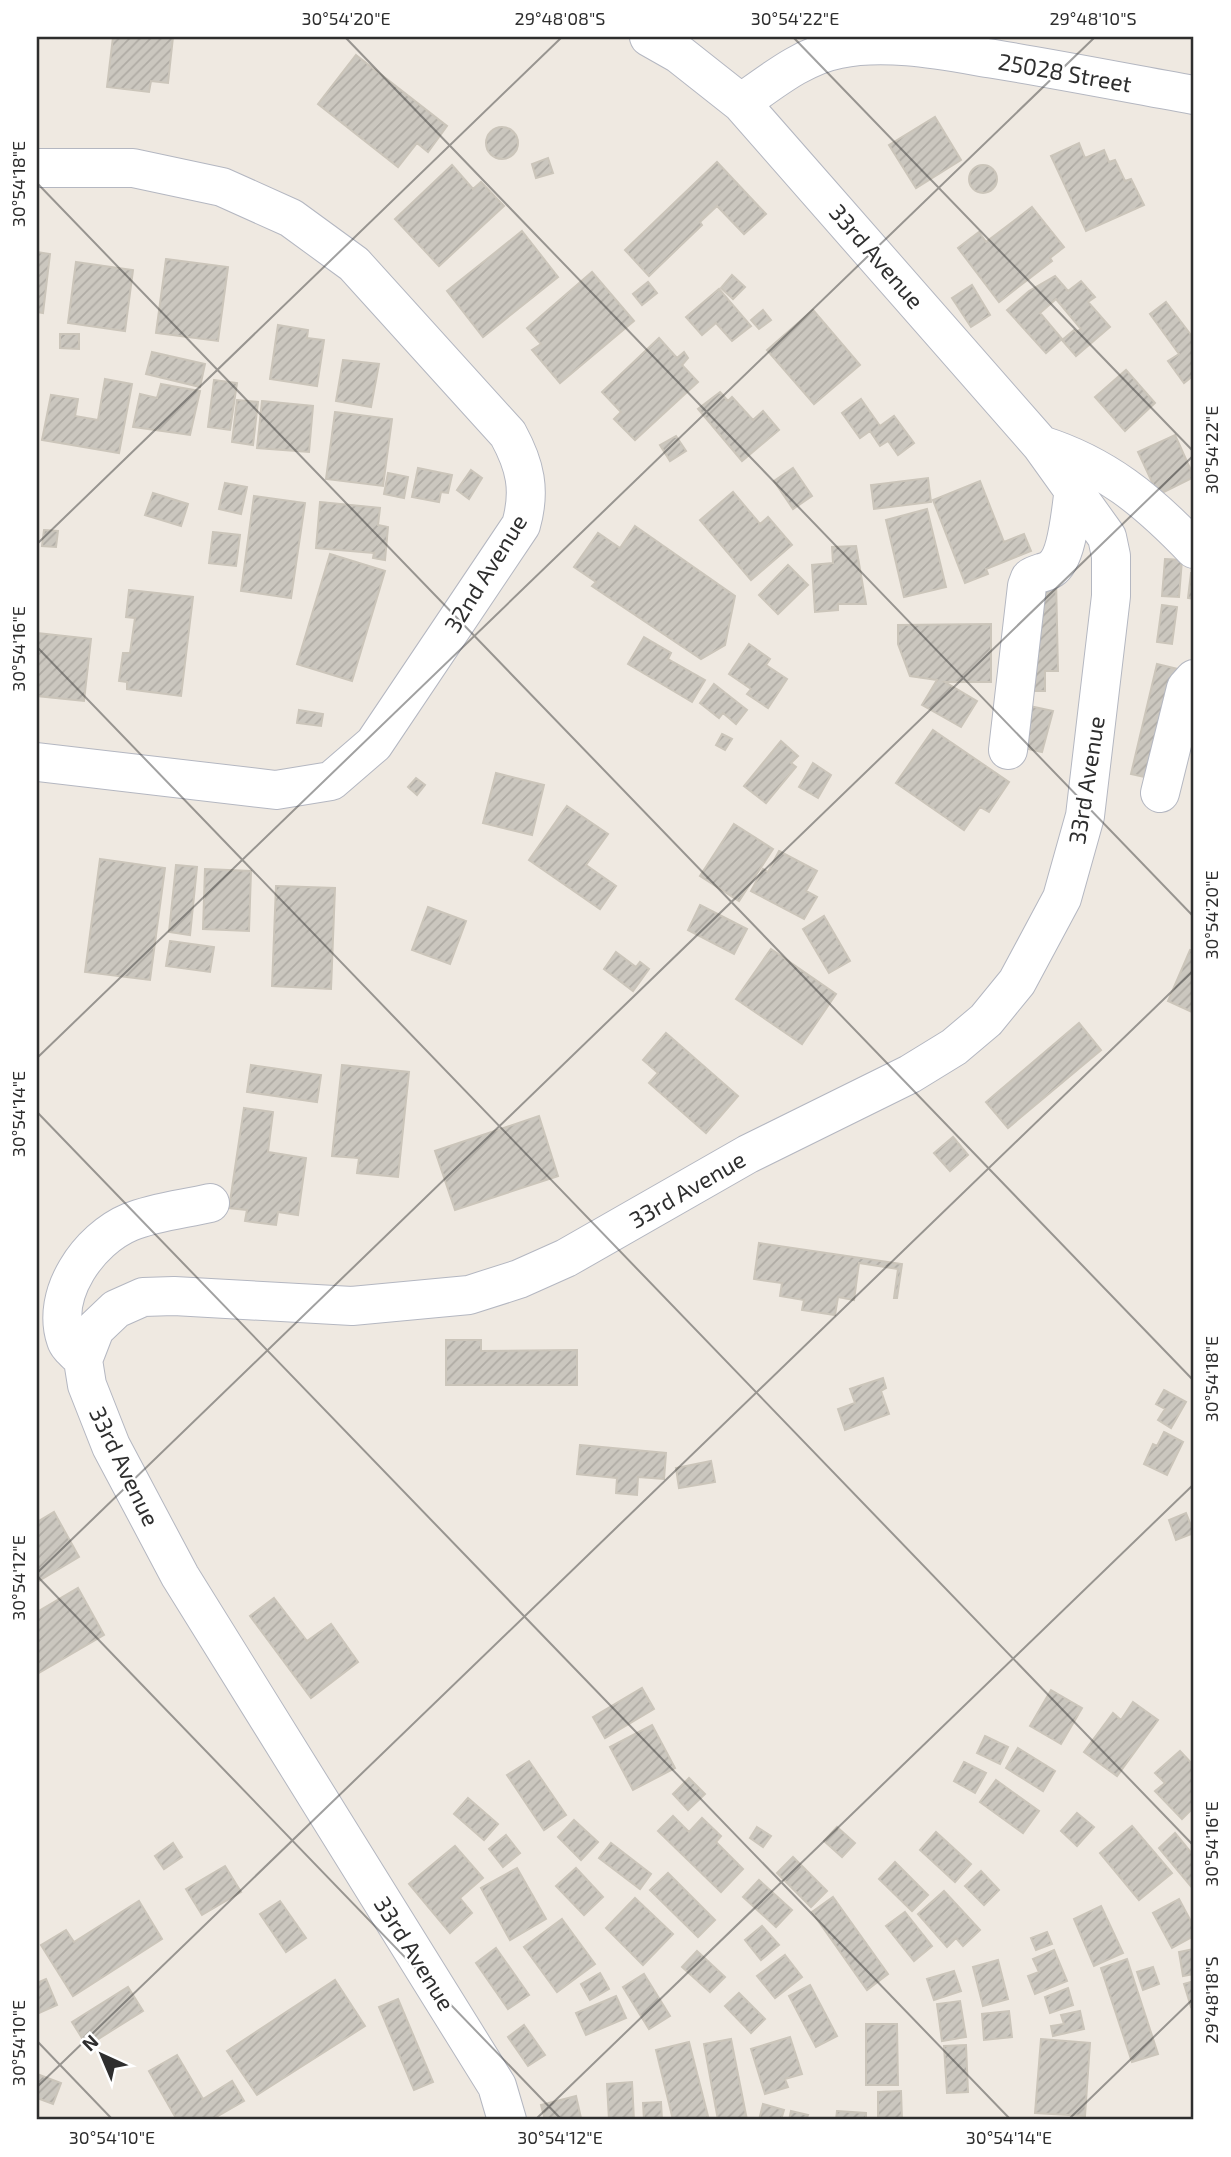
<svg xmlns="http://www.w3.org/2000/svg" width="1231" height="2157" viewBox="0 0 1231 2157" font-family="'Exo 2',sans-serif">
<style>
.building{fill:url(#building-hatch);stroke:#cbc5ba;stroke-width:2}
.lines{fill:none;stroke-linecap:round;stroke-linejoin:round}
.minor-casing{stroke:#b4b7c1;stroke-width:40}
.minor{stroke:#fff;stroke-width:38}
.ticks{fill:none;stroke:#2e2e2e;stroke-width:2;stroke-opacity:0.45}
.labels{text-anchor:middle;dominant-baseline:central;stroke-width:5;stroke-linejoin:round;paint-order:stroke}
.street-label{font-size:23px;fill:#2e2e2e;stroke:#fff}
.neatline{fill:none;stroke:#2e2e2e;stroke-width:2.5}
.ticks-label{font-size:18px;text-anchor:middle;fill:#2e2e2e}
</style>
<defs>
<pattern id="building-hatch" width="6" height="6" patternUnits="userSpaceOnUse" patternTransform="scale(1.75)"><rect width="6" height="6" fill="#cbc7bf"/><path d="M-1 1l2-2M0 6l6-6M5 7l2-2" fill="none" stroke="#afaba4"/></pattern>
</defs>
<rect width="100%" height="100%" fill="#efe9e1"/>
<path class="building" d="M113 37H173L168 83 151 81 149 92 107 87Z
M356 55 447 126 428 152 417 143 398 167 318 104Z
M935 117 961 160 916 188 889 145Z
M486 143a16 16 0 1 1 32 0a16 16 0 1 1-32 0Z
M1079 143 1085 158 1104 150 1109 162 1115 160 1125 181 1131 179 1144 205 1086 231 1051 156Z
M548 158 553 173 536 178 532 164Z
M717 162 766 214 744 234 717 206 700 222 702 225 649 276 625 250Z
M969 179a14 14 0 1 1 28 0a14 14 0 1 1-28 0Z
M452 165 473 189 481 182 504 206 439 266 395 219Z
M1032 207 1064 247 1050 258 1052 261 999 302 958 248 979 232 986 242Z
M522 231 558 277 483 337 447 291Z
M37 252 50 254 43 313 37 312Z
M166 259 228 267 218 341 156 333Z
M76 262 133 270 125 331 68 323Z
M592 272 634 321 560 383 532 350 541 344 527 328Z
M732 275 745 287 733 299 721 288Z
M1055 276 1068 291 1081 281 1095 297 1088 302 1110 327 1076 356 1062 340 1074 330 1076 332 1081 329 1056 299 1040 313 1062 339 1046 353 1007 310 1029 291Z
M648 282 657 293 642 305 633 294Z
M972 285 990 315 971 327 952 298Z
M719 289 751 326 732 341 716 323 702 335 686 317Z
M1166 302 1194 339V375L1184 383 1168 361 1179 354 1150 314Z
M763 310 771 320 759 329 751 320Z
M813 310 860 365 814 404 767 350Z
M278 325 308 330 307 338 324 340 317 386 270 379Z
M60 334H79V349L60 348Z
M659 338 677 358 684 352 688 358 682 365 698 382 635 440 614 419 621 412 602 392Z
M152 352 205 364 200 387 146 374Z
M343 360 379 364 371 407 336 401Z
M1126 370 1155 403 1125 431 1095 397Z
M105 379 132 384 119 453 42 440 51 395 78 399 75 416 98 420Z
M214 380 237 383 230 430 208 427Z
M161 384 200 391 190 435 133 427 140 394 157 398Z
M720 392 728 401 732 397 753 420 763 411 779 430 742 461 698 409Z
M861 399 880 426 894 416 914 443 898 455 888 441 880 446 870 431 860 438 842 413Z
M237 400 258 402 253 445 232 442Z
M262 401 313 406 309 452 257 448Z
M335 412 392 419 383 486 326 479Z
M1175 435 1194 477 1158 495 1138 452Z
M676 436 686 451 670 461 660 445Z
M418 468 452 475 448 493 441 492 439 502 412 497Z
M793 468 812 496 793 509 774 481Z
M471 470 482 478 469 499 457 490Z
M388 473 408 477 404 498 384 494Z
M928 478 931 502 874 509 871 485Z
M980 481 1004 542 1024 534 1031 551 986 569 988 574 965 583 933 500Z
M225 483 247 487 241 514 219 509Z
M733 492 760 524 768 517 792 545 751 580 700 520Z
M153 493 188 504 181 526 145 515Z
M254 496 305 503 291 598 241 591Z
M320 502 380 508 378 525 388 527 385 560 373 558 374 553 316 548Z
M927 509 946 587 904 597 886 520Z
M635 526 735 596 725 645 701 659 592 586 596 582 574 567 598 533 620 548Z
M44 530 58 531 56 547 42 546Z
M213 532 240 535 236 566 209 563Z
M856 546 866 604H838V610L815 612 812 565 833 563 832 547Z
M330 554 385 571 352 681 297 664Z
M1165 559 1182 560 1179 597 1162 596Z
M788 565 808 585 778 614 759 595Z
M1191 573H1194V599L1188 598Z
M1031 578H1056L1058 671H1045V691H1030Z
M129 590 193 597 181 696 127 689V682L119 681 123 653H130L135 618 126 617Z
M1162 605 1177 607 1172 644 1157 642Z
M991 624V682H945L977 701 961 727 922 705 937 680 910 676 898 644V625Z
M37 633 91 639 84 701 37 696Z
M644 637 671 653 668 659 705 680 692 702 628 664Z
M749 644 770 659 766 665 787 679 768 708 747 694 751 689 729 674Z
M1157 664 1182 670 1154 779 1131 774Z
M714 684 747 710 736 724 723 713 719 718 700 703Z
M1025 705 1053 711 1042 752 1015 746Z
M299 710 323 714 321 726 297 723Z
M933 730 1009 782 989 812 980 807 964 830 896 783Z
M722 734 732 739 725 750 716 745Z
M781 741 798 756 791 763 796 767 766 803 744 786Z
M813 763 831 775 818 798 799 787Z
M496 773 544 785 532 835 483 823Z
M416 778 425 785 417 795 408 787Z
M567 806 608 834 586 865 616 886 600 909 529 860Z
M734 824 773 849 739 901 700 876Z
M779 851 817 871 806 891 817 897 804 919 751 891 763 869 768 872Z
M100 859 165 868 150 980 85 972Z
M176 865 197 867 190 935 169 932Z
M205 869 251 871 249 931 203 929Z
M276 886 335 888 331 989 272 986Z
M700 905 747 929 734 954 688 930Z
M428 907 466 921 450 964 412 950Z
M824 916 850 961 829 973 803 929Z
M170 941 214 947 210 972 166 966Z
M771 949 836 994 802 1044 736 999Z
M1190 950 1194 952V1013L1168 1001Z
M616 952 636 967 640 962 649 969 633 991 604 969Z
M1079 1023 1101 1050 1008 1128 986 1102Z
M666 1033 738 1096 706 1133 649 1083 658 1073 643 1060Z
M251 1065 321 1075 317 1102 247 1092Z
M342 1065 409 1072 398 1177 357 1173 359 1158 332 1156Z
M244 1108 273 1112 268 1152 306 1158 298 1215 278 1212 276 1225 245 1221 247 1210 229 1208Z
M539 1116 558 1176 455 1210 435 1151Z
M953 1137 968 1155 950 1171 934 1153Z
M759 1243 902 1264 897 1298H894L898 1269 859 1263 854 1300 838 1297 835 1315 802 1310 804 1300 780 1296 782 1283 754 1279Z
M446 1340H481V1351L577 1350V1385H446Z
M883 1378 886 1388 881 1391 889 1414 845 1430 838 1409 855 1403 850 1389Z
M1164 1390 1186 1402 1171 1428 1158 1420 1165 1409 1156 1404Z
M1164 1432 1183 1442 1167 1475 1144 1464 1153 1444 1157 1446Z
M580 1445 666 1453 664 1479 638 1477 637 1495 616 1493 617 1478 577 1474Z
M711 1461 715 1482 679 1488 676 1468Z
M54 1512 79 1557 37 1582V1522Z
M1186 1513 1194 1533 1176 1540 1169 1520Z
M78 1588 104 1635 37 1674V1612Z
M274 1598 307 1641 331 1624 358 1662 311 1698 250 1616Z
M642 1688 654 1709 605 1738 593 1717Z
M1051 1690 1082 1708 1061 1744 1030 1726Z
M1133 1702 1158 1720 1117 1776 1084 1752 1113 1713 1121 1720Z
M652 1725 675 1768 633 1790 610 1747Z
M985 1736 1008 1747 1000 1764 977 1753Z
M1018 1748 1055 1771 1043 1791 1006 1768Z
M1180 1751 1194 1766V1807L1182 1819 1155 1791 1165 1783 1155 1773Z
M529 1761 566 1815 544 1830 507 1775Z
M964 1762 986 1773 975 1793 954 1781Z
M689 1778 705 1794 688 1810 673 1794Z
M996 1780 1039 1811 1023 1833 980 1802Z
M468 1798 498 1824 484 1840 454 1814Z
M1077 1813 1094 1827 1077 1846 1061 1831Z
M673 1816 689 1832 702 1818 721 1836 716 1842 743 1869 721 1892 658 1831Z
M574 1820 598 1842 581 1860 558 1837Z
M1132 1826 1172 1873 1139 1900 1100 1853Z
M757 1827 771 1836 763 1847 750 1838Z
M837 1827 855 1843 842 1857 824 1841Z
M936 1832 971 1864 955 1882 920 1850Z
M1175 1833 1194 1856V1890L1159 1848Z
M506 1835 520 1853 503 1867 489 1849Z
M173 1843 182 1857 164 1869 155 1856Z
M611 1843 651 1874 640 1889 599 1858Z
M455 1846 483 1878 460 1898 472 1913 450 1933 409 1884Z
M793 1857 827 1891 811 1907 777 1873Z
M895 1862 928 1895 912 1911 879 1879Z
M225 1866 241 1892 202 1915 186 1889Z
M517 1868 546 1919 510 1940 481 1888Z
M576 1868 603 1897 584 1915 556 1886Z
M981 1871 999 1890 984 1905 965 1886Z
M668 1873 715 1920 698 1937 650 1890Z
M759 1880 792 1910 776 1927 743 1897Z
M944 1891 980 1930 963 1946 956 1938 947 1947 918 1914Z
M833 1897 888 1974 867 1990 812 1912Z
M635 1898 673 1934 643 1965 606 1928Z
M1179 1899 1194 1927V1936L1172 1948 1153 1913Z
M139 1901 162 1939 73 1996 41 1945 66 1930 74 1942Z
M280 1901 306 1938 286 1952 260 1914Z
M1101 1906 1123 1953 1094 1966 1074 1919Z
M905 1912 932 1946 914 1961 886 1926Z
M562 1919 595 1964 557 1992 524 1947Z
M762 1926 779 1945 761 1960 745 1940Z
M1047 1932 1052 1944 1036 1950 1031 1938Z
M496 1948 529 1995 508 2009 476 1963Z
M1194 1949V1974L1183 1976 1179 1952Z
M1054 1950 1067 1981 1035 1994 1028 1976 1039 1972 1033 1959Z
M697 1951 725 1977 710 1992 682 1967Z
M785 1955 802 1977 775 1998 757 1976Z
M1127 1959 1158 2054 1132 2062 1101 1968Z
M998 1960 1008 1999 983 2006 973 1967Z
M1153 1967 1159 1984 1143 1990 1137 1972Z
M954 1971 961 1991 934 2000 927 1979Z
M600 1973 609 1989 590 2000 581 1984Z
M644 1974 670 2016 649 2029 623 1987Z
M46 1979 57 2005 39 2013 37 1983Z
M335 1980 365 2026 257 2095 227 2051Z
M1194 1981V2006L1191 2007 1184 1984Z
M810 1985 837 2036 816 2047 789 1996Z
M128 1987 143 2011 87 2046 72 2022Z
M1068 1988 1073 2005 1050 2013 1045 1997Z
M739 1993 765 2019 751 2033 725 2006Z
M616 1996 626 2018 586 2035 576 2013Z
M398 1999 433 2082 414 2090 379 2007Z
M960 2001 966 2037 942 2041 937 2004Z
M1009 2011 1012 2037 984 2040 982 2014Z
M1080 2011 1084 2029 1053 2036 1051 2026 1064 2024 1061 2015Z
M866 2024H897L898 2085H866Z
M524 2025 545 2055 528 2066 508 2037Z
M790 2037 802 2074 785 2079 788 2087 765 2094 751 2049Z
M731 2039 747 2120H718L704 2044Z
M1041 2039 1090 2043 1085 2116 1035 2113Z
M689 2042 709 2120H673L656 2050Z
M966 2045 968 2092 947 2093 944 2046Z
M177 2055 203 2099 232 2081 244 2101 211 2120H177L149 2071Z
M37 2074 61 2083 53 2104 37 2098Z
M632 2082 634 2120H609L607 2084Z
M901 2091 902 2120H878V2092Z
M576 2096 581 2118 545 2120 541 2105Z
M661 2102 662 2120H644L643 2103Z
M763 2104 784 2110 781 2120H759Z
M791 2111 808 2115 806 2120H789Z
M837 2111 866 2113V2120H836Z"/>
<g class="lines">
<defs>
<path id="minor" d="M741 103C771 82 802 56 839 49 888 39 945 51 994 59 1061 70 1127 83 1194 95
M37 168H133L222 187 291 218 354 264 508 434C525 465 531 490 521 525L374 744 331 781 276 790 37 762
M1041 445C1105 465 1148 501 1194 549
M1008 750 1027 586 1030 578C1036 573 1045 573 1051 569 1068 558 1071 508 1074 488
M1160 793 1186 688 1194 679
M83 1360C78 1354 68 1347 66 1340 50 1294 89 1239 130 1222 154 1212 184 1209 210 1203
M507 2120 497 2086 180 1576 111 1446 87 1385 83 1360 95 1329 116 1309 143 1297 174 1296 352 1306 469 1295 519 1279 566 1258 748 1154 910 1074 954 1047 986 1020 1017 982 1062 898 1085 816 1111 596V556L1107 537 1041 445 741 103 679 54 649 37"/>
</defs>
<use href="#minor" class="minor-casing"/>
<use href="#minor" class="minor"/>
</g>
<path class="ticks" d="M345 37 1194 917M793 37 1194 452M37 183 1194 1381M37 544 562 37M37 647 1194 1846M37 1058 1095 37M37 1112 1011 2120M37 1573 1194 455M37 1576 562 2120M37 2041 113 2120M37 2087 1194 970M535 2120 1194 1484M1068 2120 1194 1998"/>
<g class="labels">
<g class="street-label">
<text transform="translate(1065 72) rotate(10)">25028 Street</text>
<text transform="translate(877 256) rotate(49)">33rd Avenue</text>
<text transform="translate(485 573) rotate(-58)">32nd Avenue</text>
<text transform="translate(1086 780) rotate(-81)">33rd Avenue</text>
<text transform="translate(687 1189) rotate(-30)">33rd Avenue</text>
<text transform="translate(125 1466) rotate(64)">33rd Avenue</text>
<text transform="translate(415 1953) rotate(58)">33rd Avenue</text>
</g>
</g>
<rect width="1231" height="2157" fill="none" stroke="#ffffff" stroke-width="77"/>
<g transform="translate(102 2055) rotate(316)" stroke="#ffffff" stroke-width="5" paint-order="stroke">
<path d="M0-5L12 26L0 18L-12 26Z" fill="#2e2e2e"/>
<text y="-10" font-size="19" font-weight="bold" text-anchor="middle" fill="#2e2e2e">N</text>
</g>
<rect x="38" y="38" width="1154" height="2080" class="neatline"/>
<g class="ticks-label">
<text x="346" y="25">30°54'20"E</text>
<text x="560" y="25">29°48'08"S</text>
<text x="795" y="25">30°54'22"E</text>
<text x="1093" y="25">29°48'10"S</text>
<text transform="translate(19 184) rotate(-90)" y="6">30°54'18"E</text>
<text transform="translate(1212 450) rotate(-90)" y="6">30°54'22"E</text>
<text transform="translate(19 649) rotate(-90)" y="6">30°54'16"E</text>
<text transform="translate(1212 915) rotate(-90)" y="6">30°54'20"E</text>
<text transform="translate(19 1114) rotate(-90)" y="6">30°54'14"E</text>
<text transform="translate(1212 1379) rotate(-90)" y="6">30°54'18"E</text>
<text transform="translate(19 1578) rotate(-90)" y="6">30°54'12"E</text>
<text transform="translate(1212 1844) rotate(-90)" y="6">30°54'16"E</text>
<text transform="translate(1212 2000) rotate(-90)" y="6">29°48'18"S</text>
<text transform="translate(19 2043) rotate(-90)" y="6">30°54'10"E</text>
<text x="112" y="2144">30°54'10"E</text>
<text x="560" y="2144">30°54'12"E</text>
<text x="1009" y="2144">30°54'14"E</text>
</g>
</svg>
